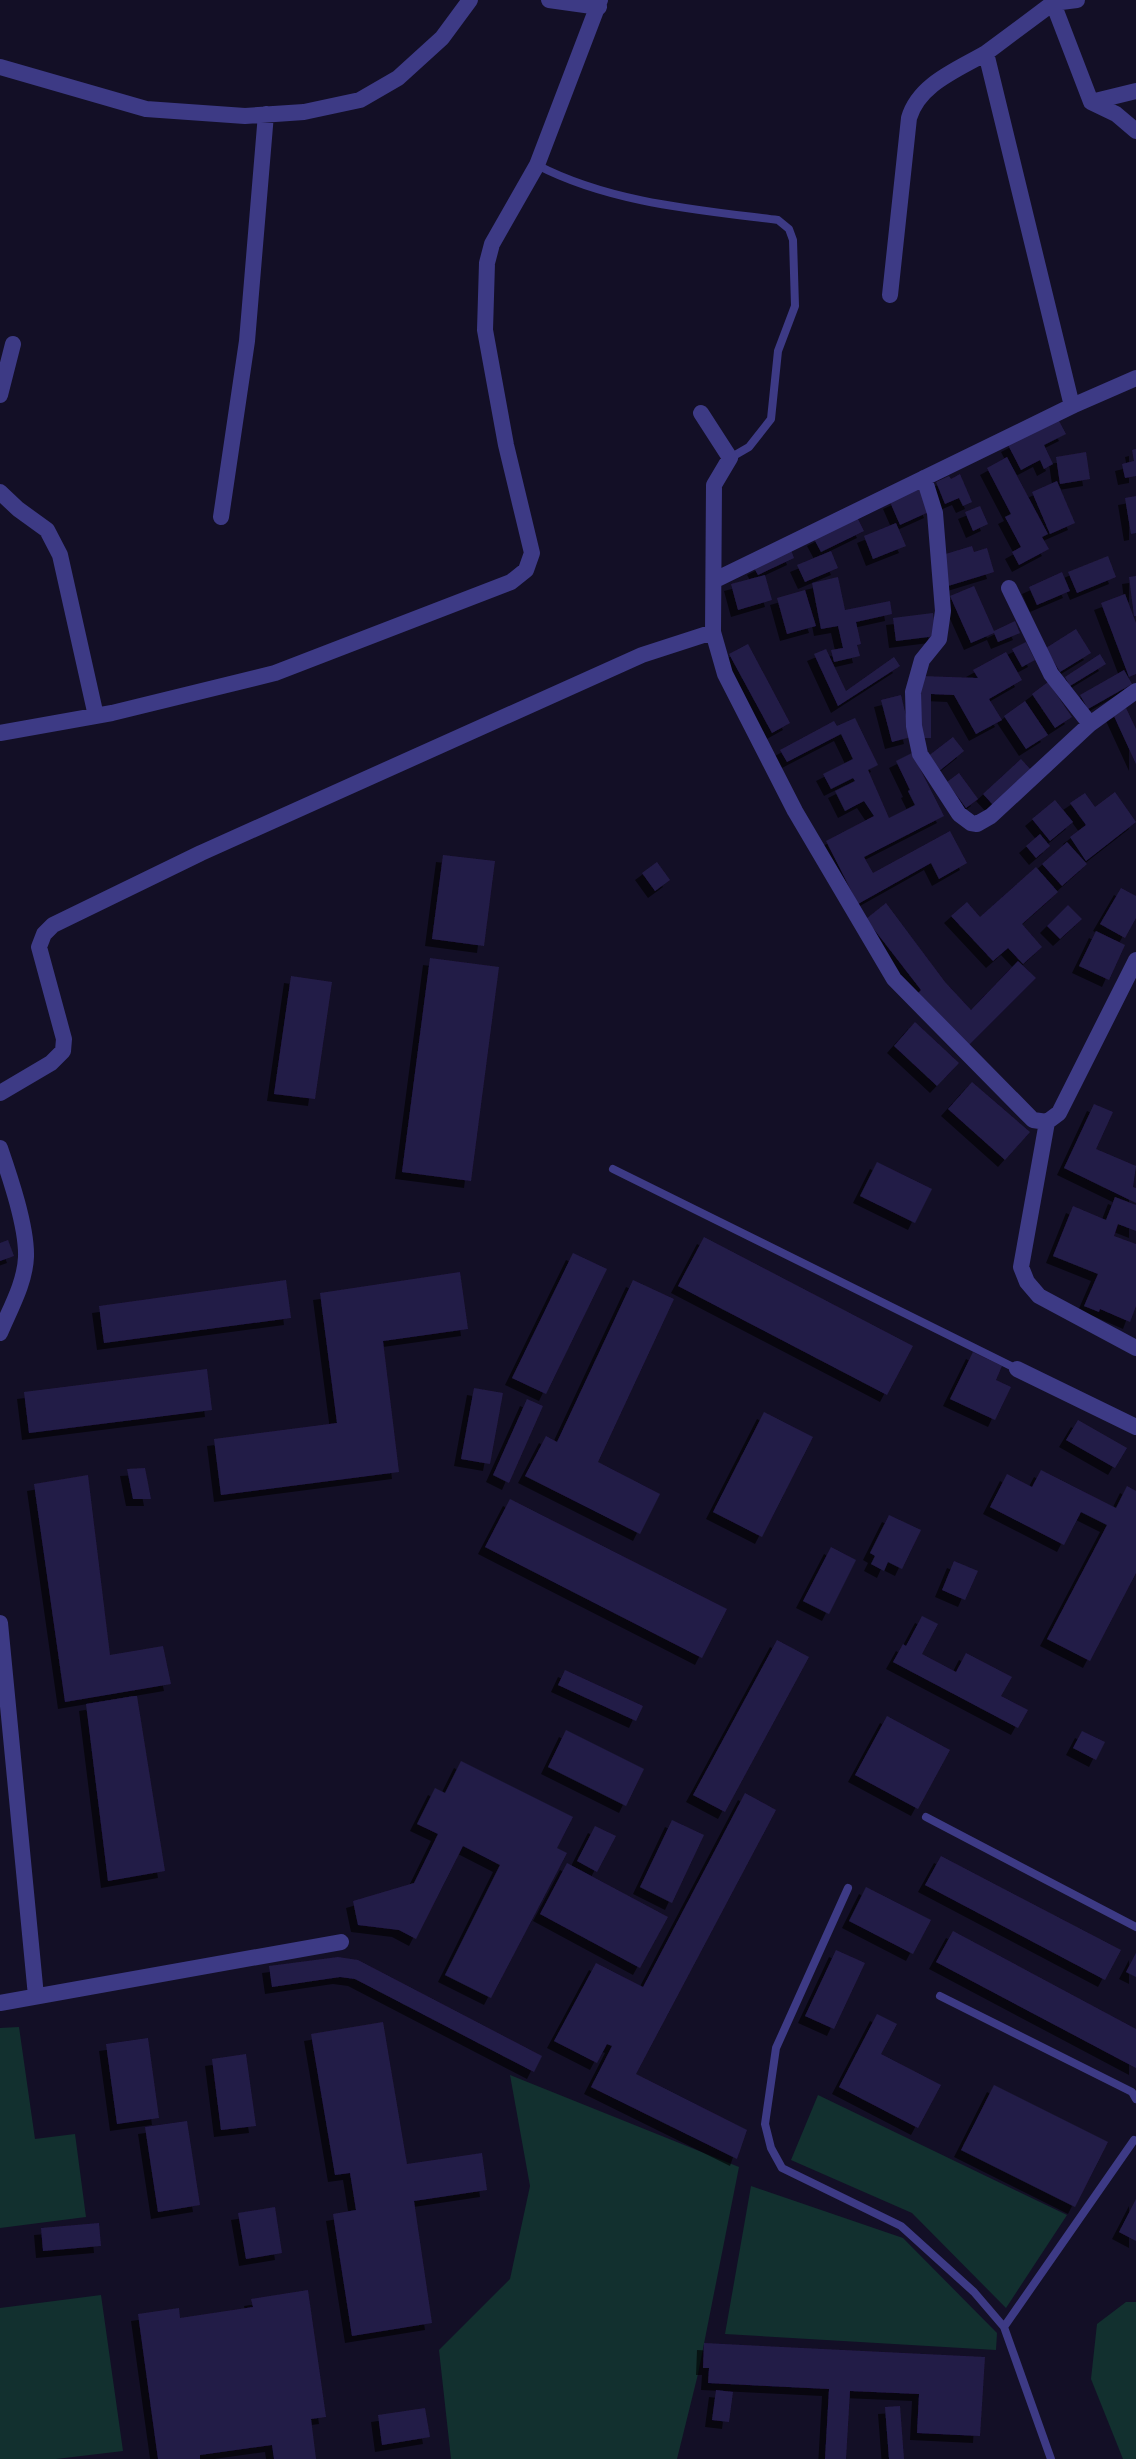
<svg xmlns="http://www.w3.org/2000/svg" width="1136" height="2459" viewBox="0 0 1136 2459" font-family="Inter,sans-serif">
<style>
.green{fill:#12302f}
.building{fill:#241b47;filter:url(#shadow)}
.lines{fill:none;stroke-linecap:round;stroke-linejoin:round}
.service{stroke:#3d3a85;stroke-width:8}
.minor{stroke:#3d3a85;stroke-width:16}
</style>
<defs>
<filter id="shadow"><feDropShadow dx="-7" dy="7" stdDeviation="0" flood-color="#0009"/></filter>
</defs>
<rect width="100%" height="100%" fill="#130f26"/>
<path class="green" d="M19 2027 35 2139 75 2134 86 2217 0 2228V2028Z
M510 2075 739 2167 698 2374 677 2459H451L439 2350 510 2279 530 2186Z
M818 2095 1067 2215 1006 2308 912 2213 791 2160Z
M751 2186 903 2238 997 2333 996 2350 725 2334Z
M101 2295 123 2451 56 2459H0V2308Z
M1126 2302H1136V2459H1123L1091 2379 1097 2324Z"/>
<path class="building" d="M1058 419 1066 434 1044 445 1053 464 1044 469 1040 460 1021 470 1008 445Z
M1136 449V476L1125 478 1122 464 1134 461 1132 450Z
M1086 452 1090 479 1060 484 1056 457Z
M1007 457 1048 534 1042 537 1049 549 1019 565 1012 552 1021 547 1005 517 1011 514 987 468Z
M960 474 972 502 963 506 959 498 945 504 936 482 949 476 951 479Z
M1057 481 1075 523 1050 534 1032 492Z
M921 488 931 511 900 525 890 502Z
M1136 496V533L1131 534 1125 498Z
M980 506 988 524 973 531 965 512Z
M857 517 864 531 821 552 814 539Z
M896 523 906 546 873 559 864 536Z
M972 546 974 552 987 548 994 572 948 586 939 556Z
M791 550 794 558 758 575 754 568Z
M831 551 838 568 805 582 797 565Z
M1108 556 1116 577 1077 593 1068 572Z
M1062 572 1070 591 1037 605 1029 587Z
M765 575 772 600 738 610 731 584Z
M1136 576V616H1134L1129 577Z
M838 577 845 610 890 601 892 614 856 622 861 644 857 645 860 656 834 662 831 650 843 648 838 626 821 629 812 583Z
M974 586 994 631 1015 621 1020 633 998 642 994 633 971 643 950 596Z
M805 590 816 626 787 634 777 598Z
M1125 594 1136 623V674L1129 677 1101 603Z
M933 613 936 636 896 641 893 618Z
M1076 629 1091 653 1060 672 1046 648Z
M1026 642 1035 660 1022 667 1012 649Z
M748 644 790 723 772 733 729 654Z
M826 649 846 691 894 657 900 666 838 706 814 654Z
M1006 652 1022 680 989 699 1002 720 976 734 954 695 931 694V738H919L921 676 978 678 973 670Z
M1100 654 1106 664 1070 686 1065 677Z
M1124 670 1132 684 1088 709 1080 695Z
M1048 682 1072 717 1055 728 1032 694Z
M901 695 911 737 892 742 881 700Z
M1025 701 1048 735 1026 749 1004 716Z
M1126 708 1136 729V764L1113 714Z
M855 718 878 765 868 770 889 818 915 805 908 791 910 790 896 761 912 753 944 816 864 857 873 873 950 831 967 863 939 879 931 863 858 904 826 841 874 816 864 801 845 811 835 791 855 781 853 778 831 789 823 774 853 759 841 734 787 762 780 750 834 721 837 726Z
M953 737 964 751 938 772 927 757Z
M1021 759 1032 771 994 806 983 794Z
M959 773 978 799 966 808 947 782Z
M1115 792 1136 822 1086 861 1070 837 1086 825 1070 803 1085 793 1095 807Z
M1055 800 1073 822 1050 841 1032 819Z
M1040 834 1050 846 1036 858 1026 846Z
M1067 842 1087 864 1062 886 1042 864Z
M443 855 495 861 484 946 432 939Z
M657 862 670 880 655 891 642 873Z
M1036 867 1058 892 1022 924 1042 947 1023 964 1008 948 993 961 951 916 967 902 980 917Z
M1121 888 1136 896V918L1125 938 1100 924Z
M886 903 945 982 971 1010 1018 961 1036 978 968 1046 918 993 921 990 866 919Z
M1068 905 1082 919 1060 939 1047 926Z
M1096 931 1125 945 1109 980 1079 966Z
M430 958 499 967 471 1181 402 1172Z
M291 976 332 982 315 1099 274 1094Z
M915 1022 959 1063 937 1086 894 1046Z
M972 1082 1030 1132 1005 1160 948 1109Z
M1094 1104 1113 1112 1096 1149 1136 1166 1133 1187 1136 1188V1203L1064 1168Z
M877 1162 932 1189 915 1223 860 1196Z
M1115 1197 1136 1205V1231L1118 1224 1114 1236 1136 1244V1306L1130 1322 1100 1309 1099 1312 1084 1306 1098 1274 1053 1256 1073 1206 1106 1220Z
M704 1237 913 1346 887 1395 678 1286Z
M8 1240 14 1256 0 1261V1243Z
M573 1253 607 1269 546 1394 512 1378Z
M460 1272 468 1329 383 1341 399 1472 221 1495 214 1439 337 1423 320 1293Z
M286 1280 291 1318 104 1343 99 1306Z
M633 1280 674 1299 598 1462 660 1494 640 1534 525 1476 546 1436 557 1442Z
M973 1352 1002 1366 996 1380 1011 1387 995 1420 950 1399Z
M207 1369 212 1410 29 1433 24 1392Z
M474 1388 503 1393 490 1464 461 1459Z
M527 1399 543 1406 509 1483 493 1475Z
M764 1412 813 1437 762 1537 713 1512Z
M1078 1420 1127 1448 1115 1468 1066 1440Z
M145 1468 151 1499H133L127 1469Z
M1041 1470 1116 1508 1127 1486 1136 1491V1573L1090 1661 1047 1639 1107 1525 1081 1512 1064 1545 990 1507 1007 1474 1032 1487Z
M88 1475 110 1655 163 1646 171 1684 65 1702 34 1484Z
M510 1499 727 1609 702 1658 485 1547Z
M889 1515 921 1530 902 1569 888 1562 884 1571 871 1564 875 1556 870 1553Z
M831 1547 856 1560 829 1614 803 1601Z
M954 1561 978 1571 965 1600 942 1590Z
M922 1616 938 1624 922 1654 956 1672 966 1653 1012 1677 1001 1696 1028 1710 1018 1728 893 1662 903 1644 906 1646Z
M777 1640 809 1657 725 1812 693 1795Z
M565 1670 643 1706 636 1721 558 1685Z
M134 1696H137L165 1871 108 1881 86 1704Z
M887 1716 950 1750 918 1809 855 1775Z
M566 1730 644 1769 626 1806 548 1767Z
M1082 1731 1105 1742 1096 1760 1073 1748Z
M461 1761 573 1817 557 1848 567 1853 491 1998 445 1975 500 1865 463 1846 416 1939 399 1930 358 1925 353 1901 414 1883 438 1834 417 1824 435 1788 445 1793Z
M745 1793 776 1810 636 2074 747 2130 737 2159 591 2087 612 2046 607 2044 597 2063 554 2041 596 1963 643 1987Z
M672 1820 704 1835 672 1903 640 1887Z
M595 1826 616 1836 597 1872 577 1861Z
M941 1856 1121 1950 1105 1980 925 1885Z
M567 1863 668 1917 640 1968 540 1914Z
M866 1887 931 1920 913 1954 849 1921Z
M953 1931 1136 2029V2068L936 1962Z
M836 1950 865 1963 834 2029 805 2016Z
M1136 1953V1977L1126 1972Z
M338 1957 358 1960 542 2056 534 2072 355 1979 340 1977 272 1987 269 1966Z
M877 2014 897 2024 881 2054 941 2085 918 2128 839 2087Z
M383 2022 407 2164 482 2153 487 2190 414 2201 432 2323 352 2336 333 2214 356 2210 350 2173 335 2175 311 2034Z
M148 2038 159 2118 117 2124 106 2044Z
M246 2054 256 2126 221 2130 212 2059Z
M994 2085 1108 2142 1075 2207 961 2150Z
M187 2121 200 2205 158 2212 145 2127Z
M1136 2199V2241L1119 2232Z
M275 2207 282 2253 246 2259 238 2213Z
M99 2223 101 2246 43 2251 41 2228Z
M308 2290 326 2417 311 2419 316 2459H274L272 2445 200 2455V2459H158L138 2314 179 2308 180 2318 253 2307 251 2299Z
M704 2343 985 2357 980 2436 917 2433 919 2394 850 2391 846 2459H825L829 2389 708 2383 709 2368H703Z
M716 2390 733 2392 729 2422 712 2420Z
M900 2406 904 2459H889L885 2407Z
M425 2408 430 2437 382 2445 378 2415Z"/>
<g class="lines">
<path class="service" d="M537 165C610 203 698 210 778 220L789 229 793 240 795 306 778 351 771 419 749 447 730 458
M613 1169 1017 1369
M926 1817 1136 1927
M848 1888 776 2048 765 2124 771 2148 782 2168 901 2226 974 2292 1004 2327 1051 2459
M940 1996 1132 2092 1136 2099
M1004 2327 1134 2140"/>
<path class="minor" d="M549 0 599 7
M1077 0 1053 3 1091 102 1116 114 1136 131
M986 53 1053 3 1052 0
M0 67 146 109 245 116 304 112 360 100 398 78 442 38 470 0
M1091 102 1136 91
M890 295 909 118C919 84 957 70 986 53L1072 406
M0 395 13 344
M701 413 730 458 714 485 713 632 725 674 795 811 894 979 1033 1120 1047 1122 1059 1113 1136 960
M924 478 935 513 943 611 939 639 922 660 913 692 914 726 920 754 959 814 971 823 977 824 991 816 1090 724 1136 691
M0 492 18 509 47 530 60 555 96 716
M221 517 247 341 266 114
M715 580 1072 406 1136 378
M1009 588 1051 674 1090 724
M0 733 112 713 275 673 511 582 526 570 532 553 506 445 485 330 487 263 492 244 537 165 600 0
M0 1093 51 1063 63 1051 64 1039 39 947 44 934 53 925 201 853 642 655 713 632
M1047 1122 1021 1267 1027 1282 1039 1296 1136 1348
M0 1148C10 1177 27 1227 26 1257 25 1283 10 1309 0 1333
M1017 1369 1136 1427
M0 1623 36 1996
M0 2003 341 1942"/>
</g>
</svg>
